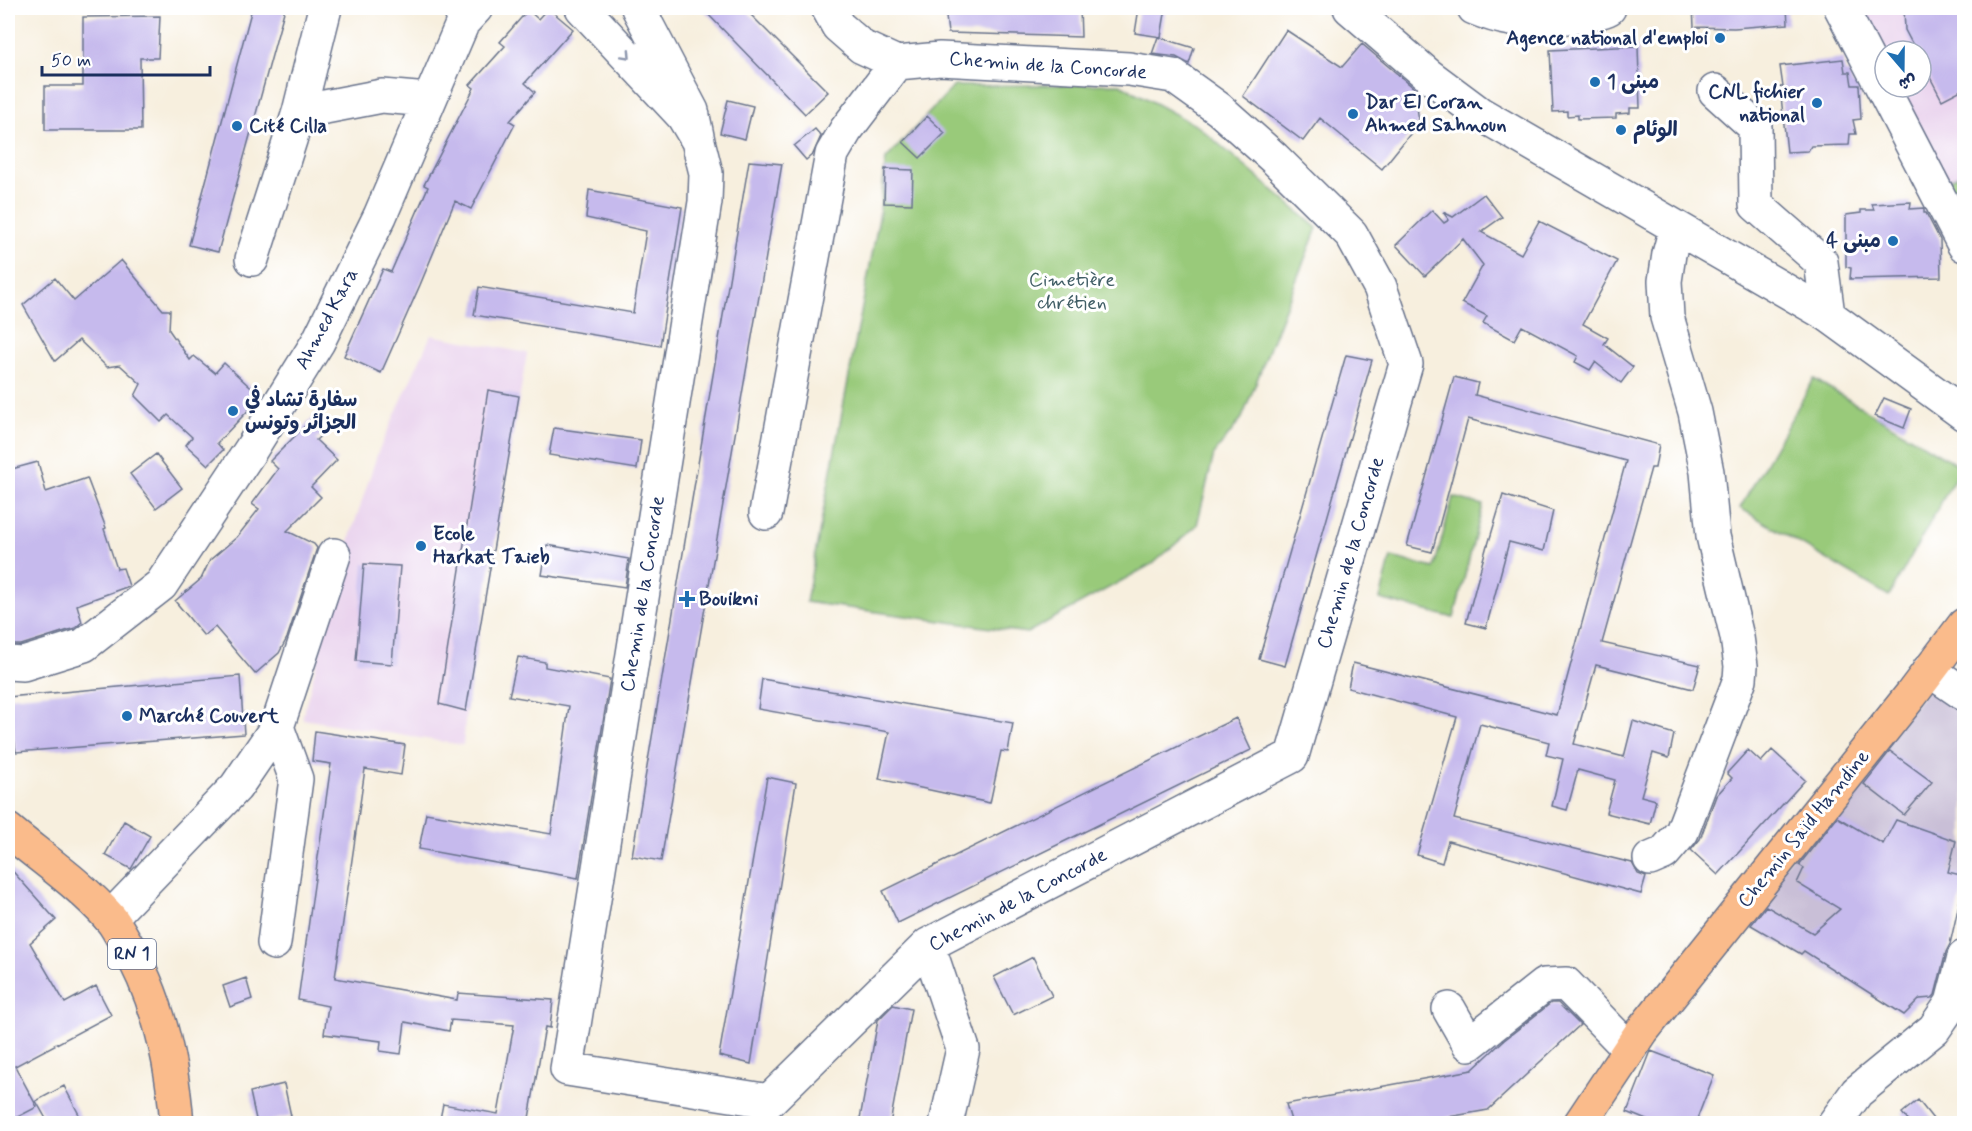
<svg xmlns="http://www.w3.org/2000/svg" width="1972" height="1131" viewBox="0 0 1972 1131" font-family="Mynerve,'Playpen Sans Arabic',sans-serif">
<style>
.built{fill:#e9d2ed}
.industrial{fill:#c9bfd7}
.green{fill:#99ca7a;stroke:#5a7c6c;stroke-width:1.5}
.building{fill:#c6baed}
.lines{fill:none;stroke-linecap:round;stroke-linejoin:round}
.minor-casing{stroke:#68728b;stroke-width:36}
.major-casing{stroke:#68728b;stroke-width:36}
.minor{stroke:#fff;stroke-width:33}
.major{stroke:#fabb8b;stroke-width:33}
.oneway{stroke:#8d97ae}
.poi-dot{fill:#1f6fb2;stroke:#fff;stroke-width:2}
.labels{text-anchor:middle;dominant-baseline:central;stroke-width:6;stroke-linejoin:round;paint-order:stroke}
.shield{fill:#fff;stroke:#5f6d8e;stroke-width:1.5}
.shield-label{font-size:18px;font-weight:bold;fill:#1b2f5e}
.poi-label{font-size:20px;font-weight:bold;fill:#1b2f5e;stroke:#fff;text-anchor:start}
.street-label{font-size:20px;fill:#1b2f5e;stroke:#fff}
.park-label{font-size:20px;fill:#415e66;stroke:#fff}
</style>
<rect width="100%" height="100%" fill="#fff"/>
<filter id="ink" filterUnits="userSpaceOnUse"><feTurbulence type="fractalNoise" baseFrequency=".0167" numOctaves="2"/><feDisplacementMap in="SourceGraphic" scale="12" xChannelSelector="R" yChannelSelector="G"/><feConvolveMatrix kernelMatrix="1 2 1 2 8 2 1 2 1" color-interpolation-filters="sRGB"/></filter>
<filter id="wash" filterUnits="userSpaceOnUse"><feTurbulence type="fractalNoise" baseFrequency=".008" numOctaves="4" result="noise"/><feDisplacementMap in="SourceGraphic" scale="24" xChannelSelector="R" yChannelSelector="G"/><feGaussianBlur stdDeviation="1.35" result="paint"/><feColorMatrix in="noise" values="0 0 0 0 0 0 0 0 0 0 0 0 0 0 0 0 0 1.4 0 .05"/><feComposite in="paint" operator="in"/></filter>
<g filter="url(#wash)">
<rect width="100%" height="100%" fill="#f7efde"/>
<path class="built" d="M1852 8H1964V172L1941 184 1892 87H1921V51H1885V73Z
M431 335 527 353 466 711 463 745 302 719 351 534 378 452Z"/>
<path class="industrial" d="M1928 689 1964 706V878L1939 998 1917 1002 1904 1015 1739 921Z"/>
<path class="green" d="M1120 84 1199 127 1317 228 1242 418 1214 454 1197 525 1154 563 1027 633 806 602 879 218 886 159 954 86Z
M1964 172V229L1941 184Z
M1814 379 1961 467 1889 596 1740 508Z
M1453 497 1483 505 1454 618 1380 599 1391 557 1434 568Z"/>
<g id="blocks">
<path class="building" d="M252 8H285L218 252 189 245Z
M548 8 573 29 525 83 535 92 510 121 515 124 471 209 455 201 420 285 381 373 344 356 383 269 391 272 428 187 424 185 474 88 470 85 505 46 500 42 528 10 538 19Z
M702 8H744L828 92 805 114Z
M945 8H1080L1081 37 948 33Z
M1139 8H1166L1161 37 1135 33Z
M1693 8H1787L1788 24 1734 28 1694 27Z
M1904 8H1965V88L1942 100 1921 60V51H1916L1905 30Z
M160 16 158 58H140L141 130H45V86H83V17Z
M1286 30 1342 67 1362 44 1415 89 1419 123 1382 169 1320 118 1303 141 1243 96Z
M1158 37 1194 48 1189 64 1176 57 1152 54Z
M1638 46 1640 108H1630V113L1616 114V118L1578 119V115L1567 116V111L1553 112 1550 50Z
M1843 59 1845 72H1850L1852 85H1859L1861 119 1853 120 1856 134H1850L1849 145 1811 146 1808 151 1787 152 1780 87H1783L1780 66Z
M728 100 753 106 745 139 720 133Z
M927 116 945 133 920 158 903 142Z
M815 129 821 136 813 154 806 160 794 146Z
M749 161 782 164 661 861 632 856Z
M885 169 913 170 912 204 884 203Z
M589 190 682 207 660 346 474 315 479 287 633 313 646 231 586 218Z
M1484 194 1502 217 1481 232 1521 254 1539 221 1617 261 1583 324 1608 338 1604 344 1633 367 1621 383 1595 362 1590 370 1575 362 1578 356 1522 326 1514 340 1483 323 1487 316 1462 303 1483 265 1463 239 1425 276 1396 245 1432 210 1444 223 1449 220 1443 212 1453 217Z
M1911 202 1910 209 1924 208V213H1926L1940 240 1941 277 1850 279 1851 268 1846 267V215L1861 213V210H1874L1872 204Z
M121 260 163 310H170L169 330 190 360 194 356 215 373 224 363 261 397 217 443 223 450 208 465 186 445 192 437 168 415 161 422 135 396 141 384 120 365 107 367 79 340 55 361 23 305 55 278 74 301Z
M1346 355 1372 360 1285 666 1259 659Z
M1454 377 1478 383 1475 395 1659 445 1655 468H1651L1602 643 1700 665 1693 689 1596 665 1574 744 1624 757 1633 721 1674 734 1669 758 1653 753 1641 796 1656 800 1650 824 1606 813 1615 780 1578 770 1567 810 1552 806 1563 759 1546 755 1549 742 1480 724 1454 819 1632 863 1638 874 1646 877 1641 894 1448 841 1442 863 1417 855 1457 717 1348 688 1353 663 1557 715 1626 461 1468 419 1432 552 1407 546Z
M488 390 519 396 466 711 439 704Z
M1884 398 1911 409 1904 428 1875 416Z
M314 417 327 430 316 440 337 460 311 487 321 497 287 531 314 544 317 548 287 638 279 653 255 674 215 627 204 636 175 601 201 579 210 560 237 537 259 509 252 504 278 469 270 461Z
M554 428 641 440 637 469 549 455Z
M156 454 182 488 156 508 130 474Z
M38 462 46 492 87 478 106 528 104 529 117 569 123 568 129 586 77 605 82 622 75 628 21 645H8V470Z
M1503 495 1553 511 1544 551 1509 542 1486 628 1466 623 1487 545H1488Z
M547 545 629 559 625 587 542 575Z
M364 564 400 566 392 664 356 661Z
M518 657 545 662V667L610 679 578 878 419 849 426 813 551 834 569 706 509 696Z
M240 676 244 734 16 752 8 697Z
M762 679 1013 723 1008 752 1001 751 990 803 879 779 889 732 758 709Z
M1236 718 1251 750 898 923 883 891Z
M315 731 405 745 401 775 365 769 335 978 457 1000 458 993 553 1000 550 1028 545 1027 528 1124H439L443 1104 498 1114 514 1025 451 1020 449 1031 405 1022 401 1054 380 1051 381 1041 324 1034 328 1006 298 1000 331 764 312 761Z
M1748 750 1761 762 1772 750 1805 780 1718 875 1691 850 1700 839 1716 796 1732 778 1727 773Z
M1890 751 1932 782 1904 815 1864 784Z
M767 777 796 783 751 1064 719 1056Z
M1837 817 1883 844 1896 820 1956 841 1948 872 1965 876V878L1950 944 1946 952 1935 995 1932 998 1920 999 1904 1015 1804 951 1801 954 1751 925 1766 906 1813 933 1840 909 1797 883 1804 868 1799 865Z
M124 821 150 836 131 869 105 855Z
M8 866 56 920 30 943 65 1003 96 986 111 1015 15 1066 37 1107 8 1122Z
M1033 957 1052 996 1013 1015 994 977Z
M246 978 252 999 230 1007 223 986Z
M1551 1003H1558L1580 1025 1488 1110 1409 1124H1292L1286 1104 1472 1070 1503 1041Z
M893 1005 911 1009 890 1124H859L878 1020Z
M1651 1051 1714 1075 1695 1124H1656L1627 1112Z
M284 1084 291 1116 257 1124 250 1092Z
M64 1086 84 1124H49L36 1101Z
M1918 1100 1937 1124H1911L1902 1113Z"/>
</g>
</g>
<g filter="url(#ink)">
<use href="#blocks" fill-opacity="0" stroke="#68728b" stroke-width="1.5"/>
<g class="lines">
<defs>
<path id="minor" d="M582 8 683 116 698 141 692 111 638 8
M1350 8 1428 75 1479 113 1828 315 1964 414
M1474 8C1486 13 1498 17 1511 19 1530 21 1593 17 1609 8
M1841 8 1964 245
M1715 91 1755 127 1756 205 1821 262 1828 315
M299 112 325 8
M698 141 706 173 705 202 567 1069 769 1101 928 945 1292 756 1406 364 1380 287 1351 234 1274 158 1219 109 1173 76 1129 69 940 59 897 63 862 47 838 26 828 8
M252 259 299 112 382 96 428 100
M766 513 832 154 846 130 897 63
M8 663 23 664 84 645 161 585 250 451 318 342 380 216 463 22 476 8
M1929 670 1964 694
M1650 859 1664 853 1682 832 1740 679 1741 666 1737 637 1713 536 1707 472 1695 412 1667 317 1665 281 1669 254 1676 228
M110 918 236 787 277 727 334 555
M274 943 296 779 277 727
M928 945 963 1049 946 1124
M1449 1009 1469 1044 1544 985 1566 984 1624 1044
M1834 1124 1857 1092 1934 1029 1952 1003 1964 957"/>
<path id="major" d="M8 830C41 858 80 884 109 917 115 923 119 932 124 940 158 996 172 1059 177 1124
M1580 1124 1642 1031 1911 695 1964 625"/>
</defs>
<use href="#minor" class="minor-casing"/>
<use href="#major" class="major-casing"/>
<use href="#minor" class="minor"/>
<use href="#major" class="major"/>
</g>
<defs><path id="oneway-chevron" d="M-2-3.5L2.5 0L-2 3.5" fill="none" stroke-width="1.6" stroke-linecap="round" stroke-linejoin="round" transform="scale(1.5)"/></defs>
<use class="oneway" href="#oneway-chevron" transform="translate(627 55) rotate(47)"/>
</g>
<g class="poi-dot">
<circle cx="1720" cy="38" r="6"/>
<circle cx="1595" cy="82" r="6"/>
<circle cx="1817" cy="103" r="6"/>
<circle cx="1353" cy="114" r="6"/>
<circle cx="237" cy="126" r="6"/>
<circle cx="1621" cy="130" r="6"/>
<circle cx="1893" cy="241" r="6"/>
<circle cx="233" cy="411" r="6"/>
<circle cx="421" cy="546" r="6"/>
<path d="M684 590h6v6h6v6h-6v6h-6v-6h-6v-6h6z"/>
<circle cx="127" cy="716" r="6"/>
</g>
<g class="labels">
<rect class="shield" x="108" y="939" width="48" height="30" rx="4.5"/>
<g class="shield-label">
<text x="132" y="954">RN 1</text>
</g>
<g class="poi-label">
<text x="1708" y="38" text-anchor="end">Agence national d'emploi</text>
<text x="1607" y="82">مبنى 1</text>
<text x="1805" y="92" text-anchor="end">CNL fichier<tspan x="1805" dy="23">national</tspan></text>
<text x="1365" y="102">Dar El Coran<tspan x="1365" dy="23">Ahmed Sahnoun</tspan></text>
<text x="249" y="126">Cité Cilla</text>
<text x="1633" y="130">الوئام</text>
<text x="1881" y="241" text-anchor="end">مبنى 4</text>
<text x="245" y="400">سفارة تشاد في<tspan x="245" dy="23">الجزائر وتونس</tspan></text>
<text x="433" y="534">Ecole<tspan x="433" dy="23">Harkat Taieb</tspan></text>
<text x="699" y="599">Bouikni</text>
<text x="139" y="716">Marché Couvert</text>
</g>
<g class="street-label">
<text transform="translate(1048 66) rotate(4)">Chemin de la Concorde</text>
<text transform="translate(327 319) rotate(-62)">Ahmed Kara</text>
<text transform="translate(1351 553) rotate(-74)">Chemin de la Concorde</text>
<text transform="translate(643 594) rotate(-81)">Chemin de la Concorde</text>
<text transform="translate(1804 829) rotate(-51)">Chemin Saïd Hamdine</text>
<text transform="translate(1018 900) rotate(-28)">Chemin de la Concorde</text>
</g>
<g class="park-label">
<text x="1072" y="280">Cimetière<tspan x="1072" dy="23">chrétien</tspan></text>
</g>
</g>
<rect width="1972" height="1131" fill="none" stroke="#fff" stroke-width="30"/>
<g transform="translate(1903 69) rotate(160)"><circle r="28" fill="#ffffff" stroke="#a4acbf" stroke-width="1.5"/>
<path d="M0-4.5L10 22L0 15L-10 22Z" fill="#1f6fb2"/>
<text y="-9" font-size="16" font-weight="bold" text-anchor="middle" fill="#1b2f5e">ش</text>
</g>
<path d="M42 66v9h168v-9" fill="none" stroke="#1b2f5e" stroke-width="3"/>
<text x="51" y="66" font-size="18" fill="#1b2f5e" stroke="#ffffff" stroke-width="4.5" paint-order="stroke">50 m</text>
</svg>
